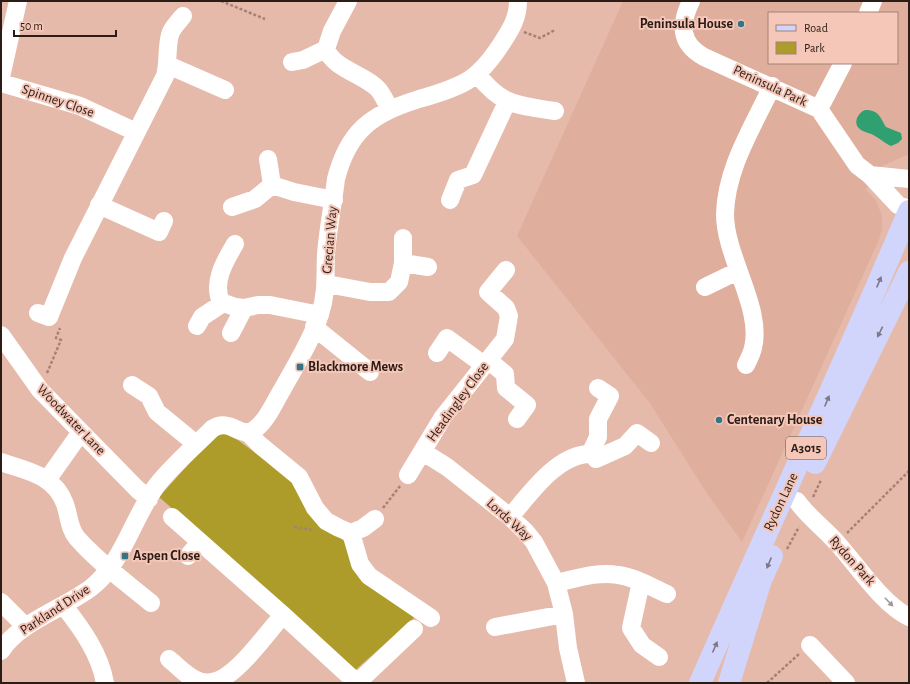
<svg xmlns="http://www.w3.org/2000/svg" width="910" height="684" viewBox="0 0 910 684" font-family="'Alegreya Sans',sans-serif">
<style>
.built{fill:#e0ae9c;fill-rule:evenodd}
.green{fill:#ad9c2a}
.water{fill:#30a070}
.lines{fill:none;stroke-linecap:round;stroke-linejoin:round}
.path{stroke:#a48276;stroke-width:2.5;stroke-dasharray:3 2;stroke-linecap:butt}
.minor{stroke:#fff;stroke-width:18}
.major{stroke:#d1d4fb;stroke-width:22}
.oneway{fill:#7e7888}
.oneway2{fill:#a09996}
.poi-dot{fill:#337487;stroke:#f4c7b8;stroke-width:1.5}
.labels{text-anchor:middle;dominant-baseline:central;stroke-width:4;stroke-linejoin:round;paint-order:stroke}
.shield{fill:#f4c7b8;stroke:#684f47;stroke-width:1}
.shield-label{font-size:13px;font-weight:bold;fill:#2c1c16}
.poi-label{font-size:14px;font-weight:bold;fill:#2c1c16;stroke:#f4c7b8;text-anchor:start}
.street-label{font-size:14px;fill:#2c1c16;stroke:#f4c7b8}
</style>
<rect width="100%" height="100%" fill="#e6baab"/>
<path class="built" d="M623 1H909V154L880 167 866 190 876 200 882 216V229L879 240 742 542 708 495 649 402 517 236ZM769 13H897V63H769Z"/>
<path class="green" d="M227 432 289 478 306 507 345 542 416 616 352 673 240 568 159 497 215 435Z"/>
<path class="water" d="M865 110C879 110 880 117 886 127L901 133 902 139 898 143 891 146C884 143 881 139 875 136 871 133 867 133 863 131 852 126 856 114 865 110Z"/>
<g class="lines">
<path class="path" d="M221 1 265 19
M524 32 540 38 555 30
M47 373 61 340 56 338 60 328
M813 497 821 480
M383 508 400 486
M294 527 313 530
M847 533 909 471
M787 549 799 527
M767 683 799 654"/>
<path class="minor" d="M348 1 332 31 326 49C334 69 363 74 377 88 383 94 386 103 390 109
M691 1C680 24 679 43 704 57L819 109 857 165 870 175 898 205 909 209
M868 13 873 1
M292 62 303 60 326 49
M168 65 225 90
M477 74C502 106 517 105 555 111
M1 77 18 1
M1 83 80 106 136 132
M819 109 843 63
M268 159 272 185
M870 175 909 179
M450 200 458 180 473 175 507 102
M99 205 159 232 164 221
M232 207 255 199 272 185 294 192 334 200
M235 244C225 261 212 282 221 302L235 307 244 308 258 305H270L320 315
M403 263V238
M327 284 370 292H389L399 282 403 263 428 267
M705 287 738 271
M38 313 49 317 73 258 165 76C169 62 166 43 171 32 174 26 179 21 183 16
M197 326 202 317 223 303
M314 327 370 372
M231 333 244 308
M1 335 40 390 137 489 149 499
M437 353 447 338 484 365
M488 360 505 374 506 388 527 405 517 419
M746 365C749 359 752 353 753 348 763 308 725 257 725 214 726 168 753 127 772 86
M132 385 149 396 157 412 196 444
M248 433 260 445 299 477 315 508 326 521 339 528 351 533 360 564 369 576 431 618
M423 452 447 467 510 517 526 532 534 542 556 583 564 614 568 648 576 683
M596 459 625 446 637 433 651 443
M1 462C26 471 54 474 65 504 69 515 69 529 77 538 99 563 127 583 151 603
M408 475 443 417 505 339 509 316 506 308 488 292 506 270
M47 480 81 432
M797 501C808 517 824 528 837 543 857 565 883 605 909 617
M172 517 283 615 357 683
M510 517C529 495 557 454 590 454L598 437V419L610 396 598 388
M351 533 363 528 375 519
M188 556 200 542
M641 582 631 628 642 645 659 657
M556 583C575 579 597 571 618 575 635 577 651 587 667 594
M1 602 26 627
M64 606C82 629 100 654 105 683
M495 627 564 614
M810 645 846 683
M1 651C19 622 65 608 92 587 124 561 133 517 157 485 173 465 194 447 212 429 230 417 240 439 254 430 267 421 274 403 282 390 294 368 313 338 320 314 327 294 325 275 326 254 328 229 333 204 336 179 348 132 371 114 416 100 433 95 452 90 467 81 482 72 493 57 502 43 511 29 518 18 518 1
M169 659C179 667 187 677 199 681 206 684 216 682 223 678 243 667 267 633 283 615
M357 683 414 629"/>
<path class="major" d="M815 463 909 272
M700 683C769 525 842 370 909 211
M729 683 761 580 772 556"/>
</g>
<defs><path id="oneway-solid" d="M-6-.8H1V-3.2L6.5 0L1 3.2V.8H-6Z"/></defs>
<g class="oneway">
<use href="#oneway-solid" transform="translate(879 282) rotate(-67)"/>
<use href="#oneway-solid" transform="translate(880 332) rotate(116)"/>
<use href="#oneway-solid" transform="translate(827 401) rotate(-67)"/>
<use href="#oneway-solid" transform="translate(769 563) rotate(113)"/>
<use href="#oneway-solid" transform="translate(715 647) rotate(-66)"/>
</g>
<use class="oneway2" href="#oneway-solid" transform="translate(889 602) rotate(46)"/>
<g class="poi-dot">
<circle cx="741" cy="24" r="4"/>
<rect x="296" y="363" width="8" height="8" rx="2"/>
<circle cx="719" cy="420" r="4"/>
<rect x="121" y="552" width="8" height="8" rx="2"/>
</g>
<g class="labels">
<rect class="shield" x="786" y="437" width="40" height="22" rx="3"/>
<g class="shield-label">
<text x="806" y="448">A3015</text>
</g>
<g class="poi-label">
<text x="733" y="24" text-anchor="end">Peninsula House</text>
<text x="308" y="367">Blackmore Mews</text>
<text x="727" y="420">Centenary House</text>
<text x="133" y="556">Aspen Close</text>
</g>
<g class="street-label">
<text transform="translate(770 86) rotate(25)">Peninsula Park</text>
<text transform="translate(58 101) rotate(19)">Spinney Close</text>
<text transform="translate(330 240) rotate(-85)">Grecian Way</text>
<text transform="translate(458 402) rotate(-54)">Headingley Close</text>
<text transform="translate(71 420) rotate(46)">Woodwater Lane</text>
<text transform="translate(781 502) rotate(-65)">Rydon Lane</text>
<text transform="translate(509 520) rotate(42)">Lords Way</text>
<text transform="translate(852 561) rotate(48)">Rydon Park</text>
<text transform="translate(55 610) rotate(-33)">Parkland Drive</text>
</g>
</g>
<rect width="910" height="684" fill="none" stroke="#2c1c16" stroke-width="4"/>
<rect x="768" y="12" width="130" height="52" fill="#f4c7b8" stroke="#a48377"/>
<rect x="776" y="25" width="20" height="6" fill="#d1d4fb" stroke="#a48377"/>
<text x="804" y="32" font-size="12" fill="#2c1c16">Road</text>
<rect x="776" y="42" width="20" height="12" fill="#ad9c2a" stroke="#a48377"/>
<text x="804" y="52" font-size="12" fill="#2c1c16">Park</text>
<path d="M14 30v6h102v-6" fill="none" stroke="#2c1c16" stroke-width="2"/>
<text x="20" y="30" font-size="12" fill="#2c1c16" stroke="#f4c7b8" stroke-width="3" paint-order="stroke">50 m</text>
</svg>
